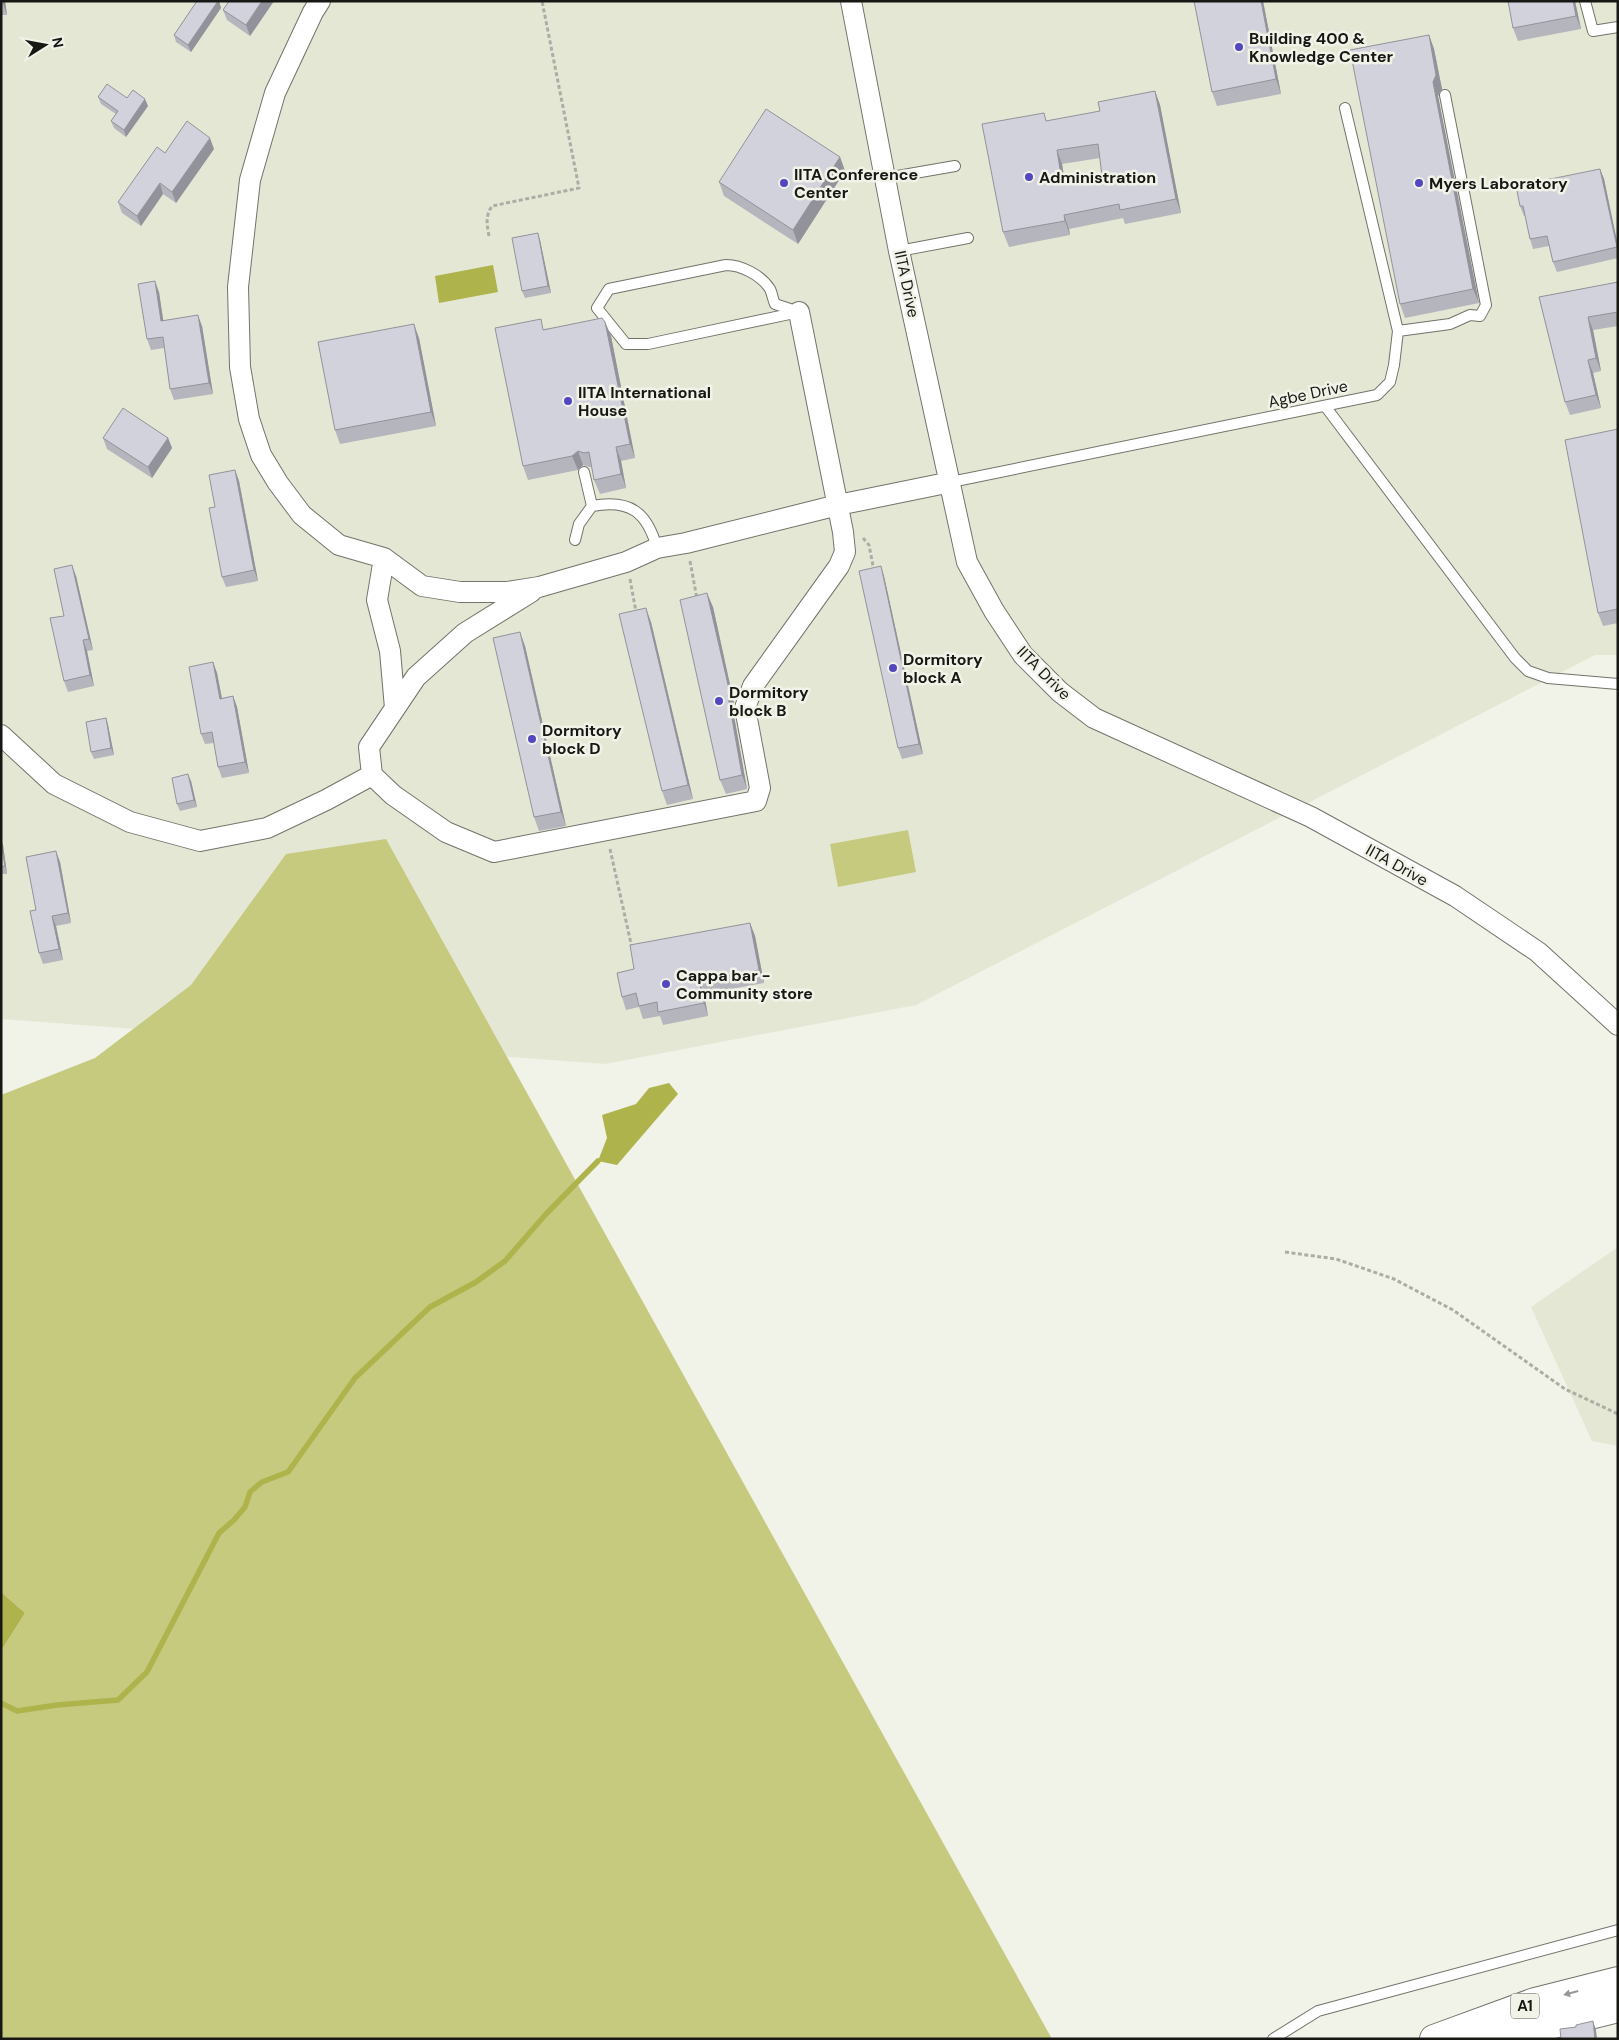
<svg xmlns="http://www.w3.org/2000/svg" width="1619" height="2040" viewBox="0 0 1619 2040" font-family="'DM Sans',sans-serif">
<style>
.built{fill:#e5e7d5}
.green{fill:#c5ca7f}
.water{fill:#aeb34c}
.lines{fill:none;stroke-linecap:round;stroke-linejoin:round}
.stream{stroke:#aeb34c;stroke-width:5.5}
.service-casing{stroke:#72736a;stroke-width:12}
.minor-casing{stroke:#72736a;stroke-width:22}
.trunk-casing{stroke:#72736a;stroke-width:30}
.path{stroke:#acada5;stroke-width:3;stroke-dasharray:4 2.5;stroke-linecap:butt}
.service{stroke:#fff;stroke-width:10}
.minor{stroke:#fff;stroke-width:20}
.trunk{stroke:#fff;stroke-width:28}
.wall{fill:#b4b5bd;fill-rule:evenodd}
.shaded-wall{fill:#92939a}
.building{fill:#d1d2dc;stroke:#92939a;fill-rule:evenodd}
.oneway{fill:#979795}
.poi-dot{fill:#5347bf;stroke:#f1f2e8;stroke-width:2}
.labels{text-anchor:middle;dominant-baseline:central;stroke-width:5;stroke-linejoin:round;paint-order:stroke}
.shield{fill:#f1f2e8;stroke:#585954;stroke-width:1}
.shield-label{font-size:15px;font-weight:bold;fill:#171714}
.poi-label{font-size:16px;font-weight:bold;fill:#171714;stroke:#f1f2e8;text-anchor:start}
.street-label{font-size:16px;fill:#171714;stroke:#f1f2e8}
</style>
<rect width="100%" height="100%" fill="#f1f2e8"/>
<path class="built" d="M1 1H1618V655H1595L916 1005 605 1064 1 1019Z
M1618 1247V1446L1592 1441 1531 1307Z"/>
<path class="green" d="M908 830 916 872 838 887 830 844Z
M386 839 1052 2039H1V1651L25 1613 1 1592V1095L95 1058 191 985 286 854Z"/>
<path class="water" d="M493 265 498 292 439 303 435 276Z
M669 1083 678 1094 617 1165 598 1161 607 1138 602 1115 636 1104 649 1088Z
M1 1592 25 1613 1 1651Z"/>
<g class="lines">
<path class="stream" d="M1 1703 17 1711 57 1705 118 1700 147 1672 219 1533 234 1520 245 1507 250 1492 262 1482 288 1472 355 1378 430 1307 476 1282 505 1261 546 1214 598 1161"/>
<defs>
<path id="service" d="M1585 1 1593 31 1618 27
M886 178 955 166
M899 251 968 238
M726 265C741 265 761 275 770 289 772 293 773 300 775 304L799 312 648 344H626L597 308 609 289Z
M1398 331 1450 324 1470 315 1480 316 1486 305 1445 95
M1325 406 1515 658 1528 671 1548 678 1618 684
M584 472 592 506C630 499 647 512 657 548
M951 482 1377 395 1390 382 1394 365 1398 331 1345 108
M575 540 579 524 592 506
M1273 2039 1318 2011 1618 1930"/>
<path id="minor" d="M320 1 313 12 275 93 250 180 238 287 240 367 249 419 261 455 278 483 302 515 339 545 384 558 422 586 460 592H507L539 587 626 562 657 548 686 543 838 505 951 482
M851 1 899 251 967 562 994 611 1023 655 1060 692 1094 718 1311 817 1455 896 1538 952 1618 1025
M384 558 377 600 390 651 395 708
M1 735 54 784 130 822 200 841 267 828 326 800 372 775 369 747 416 677 465 633 531 592
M372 775 393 795 446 832 494 852 756 801 760 788 745 708 753 686 839 566 845 552 843 532 799 312"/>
<path id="trunk" d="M1434 2039 1535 2002 1618 1981
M1493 2039 1618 2008"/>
</defs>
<use href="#service" class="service-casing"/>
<use href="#minor" class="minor-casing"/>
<use href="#trunk" class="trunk-casing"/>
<path class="path" d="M489 236C487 225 485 216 492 206L579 188 542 1
M863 538 869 545 874 571
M690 561 697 599
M630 579 636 612
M610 849 632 948
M1285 1252 1336 1259 1394 1279 1453 1310 1565 1389 1618 1414"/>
<use href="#service" class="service"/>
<use href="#minor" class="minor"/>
<use href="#trunk" class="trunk"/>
</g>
<path class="wall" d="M1 1H5L7 15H1Z
M197 1H219L221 8 191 52 176 42 174 35Z
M274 1 250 36 227 20 223 10Z
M1263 1 1281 94 1217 106 1212 92Z
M1575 1 1581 29 1518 41 1513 28Z
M1429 35 1434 49 1442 89 1438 96 1479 303 1405 318 1400 304Z
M1155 91 1160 105 1181 213 1125 224 1123 218 1069 229 1070 235 1009 247 1003 232 1047 121 1100 111ZM1100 158 1102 176 1065 181 1062 164Z
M98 97 127 98 148 106 126 137 114 128 111 121 116 114 101 104Z
M214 149 176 203 163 194 141 226 122 213 118 202 165 153Z
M840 157 845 171 798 244 724 196 719 182Z
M1600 169 1604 179 1618 246V258L1557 272 1553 262 1549 246 1533 249 1530 239 1525 216H1524L1520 206Z
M540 240 551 293 525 298 522 291Z
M1618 282V326L1593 330 1601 371 1593 373 1601 408 1570 415 1565 402 1539 297Z
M159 292 163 320 202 326 213 394 174 400 170 389 164 348 151 350 147 339Z
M605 322 611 336 635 458 621 461 626 488 600 494 594 480 592 467H589L583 465 578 470 528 480 523 466 544 329Z
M419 338 436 426 340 444 335 430Z
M1618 429V623L1603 626 1598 613Z
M103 438H168L172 448 152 478 107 449Z
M235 470 239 481 258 581 226 587 222 577Z
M76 576 93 650 87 651 94 686 68 692 64 681V616Z
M884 576 923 754 902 759 898 748Z
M713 607 734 703 733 710 747 789 726 794 720 780Z
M651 622 693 799 667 805 662 791Z
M525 646 566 826 539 831 534 817Z
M213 662 217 673 222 698 233 696 237 707 249 773 222 778 218 767 214 743 205 744 201 734Z
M106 718 108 725 114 755 94 759 91 752Z
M191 781 197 807 180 811 177 804Z
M1 840 3 845 7 874H1Z
M60 862 71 923 56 926 63 960 43 964 39 953 36 910Z
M750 923 755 936 764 983 704 994 708 1016 663 1025 660 1016 643 1019 639 1007 626 1010 622 997 634 969Z"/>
<path class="shaded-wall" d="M2 1H5L7 15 3 4Z
M218 1H219L221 8 191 52 188 45Z
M262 1H274L250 36 246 25Z
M1261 1H1263L1281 94 1276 79Z
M1573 1H1575L1581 29 1576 16Z
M1429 35 1434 49 1442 89 1438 96 1479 303 1473 289 1433 82Z
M1155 91 1160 105 1181 213 1176 199Z
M145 99 148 106 126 137 124 130Z
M210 138 214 149 176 203 172 192Z
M1057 150 1062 164 1067 196 1062 182Z
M840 157 845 171 798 244 793 230Z
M1600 169 1604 179 1618 246V251Z
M160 183 163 194 141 226 137 216Z
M1064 215 1069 229 1070 235 1065 221Z
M538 233 540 240 551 293 548 286Z
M155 281 159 292 165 332 161 321Z
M198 315 202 326 213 394 209 383Z
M1588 317 1593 330 1601 371 1596 358Z
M605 322 611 336 635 458 630 444Z
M414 324 419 338 436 426 431 412Z
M1588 360 1593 373 1601 408 1596 395Z
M168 438 172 448 152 478 148 467Z
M616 447 621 461 626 488 621 474Z
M578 451 583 465 578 470 572 456Z
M235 470 239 481 258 581 254 570Z
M72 565 76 576 93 650 89 639Z
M881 566 884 576 923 754 919 744Z
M707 593 713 607 734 703 733 710 747 789 742 775Z
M646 608 651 622 693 799 688 785Z
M520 632 525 646 566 826 561 812Z
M83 640 87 651 94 686 90 675Z
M213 662 217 673 224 710 220 699Z
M233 696 237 707 249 773 245 762Z
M106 718 108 725 114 755 111 748Z
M188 774 191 781 197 807 194 800Z
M1 840 3 845 7 874 5 866Z
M56 851 60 862 71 923 68 913Z
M52 916 56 926 63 960 59 949Z
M750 923 755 936 764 983 759 970Z
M699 981 704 994 708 1016 704 1003Z
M1593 2021 1596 2030 1597 2039H1595Z"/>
<path class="building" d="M197 1H218L188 45 174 35Z
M229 1H262L246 25 223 10Z
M1194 1H1261L1276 79 1212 92Z
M1508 1H1573L1576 16 1513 28Z
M1429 35 1436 75 1433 82 1473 289 1400 304 1350 50Z
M107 84 127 98 133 90 145 99 124 130 111 121 118 111 98 97Z
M1155 91 1176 199 1120 210 1119 204 1064 215 1065 221 1003 232 982 124 1044 113 1046 121 1100 111 1098 102ZM1098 144 1102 176 1062 182 1057 150Z
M766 109 840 157 793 230 719 182Z
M187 121 210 138 172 192 160 183 137 216 118 202 157 147 165 153Z
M1600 169 1617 247 1553 262 1547 236 1530 239 1523 206H1520L1516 186Z
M538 233 548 286 522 291 512 238Z
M155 281 161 321 198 315 209 383 170 389 163 337 147 339 138 284Z
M1618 282V312L1588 317 1596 358 1588 360 1596 395 1565 402 1539 297Z
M602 318 605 322 630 444 616 447 621 474 594 480 589 452 584 453 578 451 572 456 523 466 495 328 541 319 543 330Z
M414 324 431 412 335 430 318 342Z
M123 408 168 438 148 467 103 438Z
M1618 429V609L1598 613 1565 440Z
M235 470 254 570 222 577 209 508 215 507 209 475Z
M72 565 89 639 83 640 90 675 64 681 50 618 64 616 54 569Z
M881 566 919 744 898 748 859 571Z
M707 593 729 689 728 696 742 775 720 780 680 600Z
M646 608 688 785 662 791 619 614Z
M520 632 561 812 534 817 493 638Z
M213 662 220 699 233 696 245 762 218 767 212 732 201 734 189 667Z
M106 718 111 748 91 752 86 722Z
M188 774 194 800 177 804 172 778Z
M1 843 5 866 1 867Z
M56 851 68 913 52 916 59 949 39 953 30 911 36 910 26 857Z
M750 923 759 970 699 981 704 1003 658 1012 657 1002 639 1006 636 993 622 997 617 973 634 969 630 945Z
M1593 2021 1595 2039H1561L1560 2029 1576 2027V2025Z"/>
<defs><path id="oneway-solid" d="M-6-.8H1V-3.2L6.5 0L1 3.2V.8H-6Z" transform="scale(1.25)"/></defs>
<use class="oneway" href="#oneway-solid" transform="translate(1571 1993) rotate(165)"/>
<g class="poi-dot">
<circle cx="1239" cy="47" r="5"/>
<circle cx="1029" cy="177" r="5"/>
<circle cx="784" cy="183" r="5"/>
<circle cx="1419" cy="183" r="5"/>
<circle cx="568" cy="401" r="5"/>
<circle cx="893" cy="668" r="5"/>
<circle cx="719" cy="701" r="5"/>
<circle cx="532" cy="739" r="5"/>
<circle cx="666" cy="984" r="5"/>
</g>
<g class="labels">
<rect class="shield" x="1511" y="1993.5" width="28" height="25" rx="4"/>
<g class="shield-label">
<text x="1525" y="2006">A1</text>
</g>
<g class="poi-label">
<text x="1249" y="38">Building 400 &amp;<tspan x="1249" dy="18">Knowledge Center</tspan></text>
<text x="794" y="174">IITA Conference<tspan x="794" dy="18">Center</tspan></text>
<text x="1039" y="177">Administration</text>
<text x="1429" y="183">Myers Laboratory</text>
<text x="578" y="392">IITA International<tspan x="578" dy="18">House</tspan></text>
<text x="903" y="659">Dormitory<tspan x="903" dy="18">block A</tspan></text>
<text x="729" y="692">Dormitory<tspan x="729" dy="18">block B</tspan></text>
<text x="542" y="730">Dormitory<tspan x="542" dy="18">block D</tspan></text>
<text x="676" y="975">Cappa bar -<tspan x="676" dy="18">Community store</tspan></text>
</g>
<g class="street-label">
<text transform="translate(907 284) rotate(78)">IITA Drive</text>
<text transform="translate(1308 394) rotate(-12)">Agbe Drive</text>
<text transform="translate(1044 673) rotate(45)">IITA Drive</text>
<text transform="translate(1397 865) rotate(29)">IITA Drive</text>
</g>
</g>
<rect width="1619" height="2040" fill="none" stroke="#171714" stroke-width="5"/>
<g transform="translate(45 45) rotate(79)" stroke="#f1f2e8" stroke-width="4" paint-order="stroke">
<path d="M0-4L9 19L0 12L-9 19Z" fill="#171714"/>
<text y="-8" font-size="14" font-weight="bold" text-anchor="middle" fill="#171714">N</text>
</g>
</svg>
